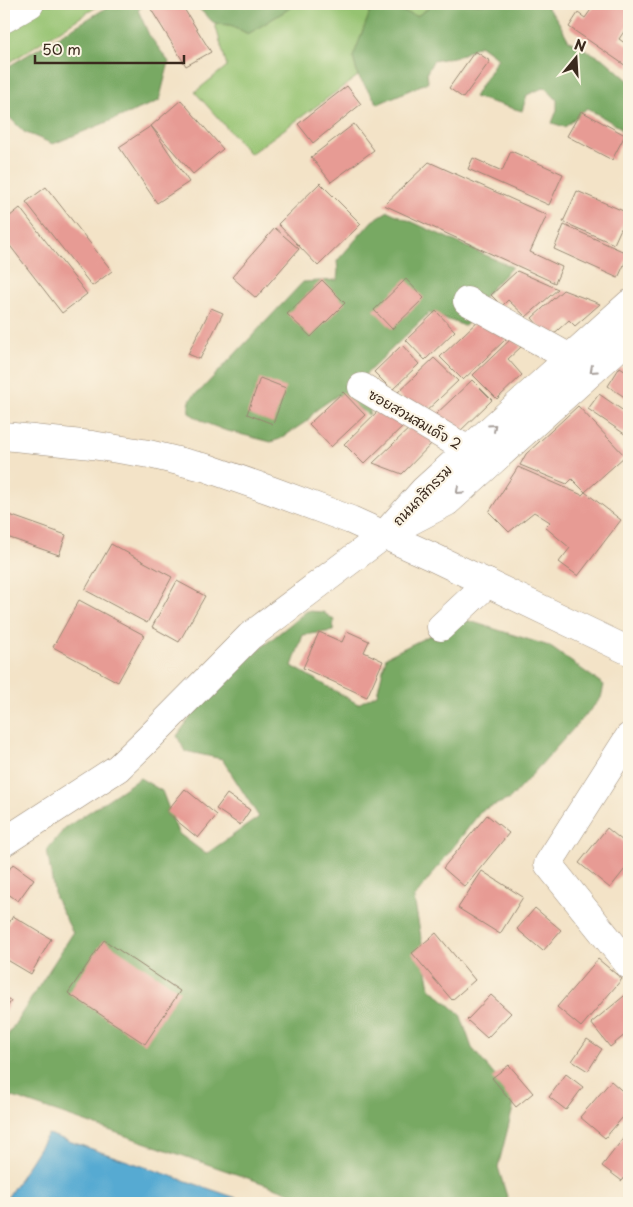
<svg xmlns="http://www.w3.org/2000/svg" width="633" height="1207" viewBox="0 0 633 1207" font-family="'Playpen Sans','Playpen Sans Thai',sans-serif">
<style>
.green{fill:#95c371;stroke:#687648}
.forest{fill:#78a963;stroke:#5a6a40}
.water{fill:#57aad2;stroke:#496a78}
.building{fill:#e79b94}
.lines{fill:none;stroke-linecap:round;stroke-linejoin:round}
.minor-casing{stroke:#978672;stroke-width:29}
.major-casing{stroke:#978672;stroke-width:29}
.minor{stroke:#fff;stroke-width:28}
.major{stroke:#fff;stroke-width:28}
.oneway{stroke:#a79f9a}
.labels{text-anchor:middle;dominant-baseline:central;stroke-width:4.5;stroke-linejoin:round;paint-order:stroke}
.street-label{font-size:14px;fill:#3b2a1e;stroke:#fcf5e5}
</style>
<rect width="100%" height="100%" fill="#fcf5e5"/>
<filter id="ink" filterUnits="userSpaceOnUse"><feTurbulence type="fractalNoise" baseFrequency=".02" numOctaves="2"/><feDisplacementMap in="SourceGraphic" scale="10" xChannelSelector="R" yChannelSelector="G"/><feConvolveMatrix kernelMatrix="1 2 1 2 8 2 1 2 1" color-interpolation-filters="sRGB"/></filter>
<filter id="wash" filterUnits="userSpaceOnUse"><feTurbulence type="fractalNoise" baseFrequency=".0096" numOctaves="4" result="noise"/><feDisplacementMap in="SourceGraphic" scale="20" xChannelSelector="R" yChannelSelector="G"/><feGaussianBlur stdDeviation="1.12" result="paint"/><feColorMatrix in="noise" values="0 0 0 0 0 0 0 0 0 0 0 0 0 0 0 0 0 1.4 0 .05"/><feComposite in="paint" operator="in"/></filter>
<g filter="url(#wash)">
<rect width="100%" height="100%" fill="#f3e3c7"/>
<path class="green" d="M4 4H101L4 66Z
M291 4H434L417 16 397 10 353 57 358 76 250 154 195 92 227 66 215 24 231 25 248 34 290 8Z"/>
<path class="forest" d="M113 4H145L138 10 149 35 169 62 159 101 53 144 24 132 4 112V69Z
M194 4H291L290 8 248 34 231 25 215 24Z
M435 4H544L557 19 569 41 605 60 629 81V171L627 169 621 128 587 108 565 127 552 123 557 110V100L545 87 527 95 522 111 474 97 498 58 480 45 459 56 433 61 427 72 428 82 378 104 358 76 353 57 370 12 397 10 417 16Z
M388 211 512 267 485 295 475 316 465 326 429 313 362 378 371 408 369 415 338 395 316 410 307 421 280 439 271 442 224 430 206 423 189 413C188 401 191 396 201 390L303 282 337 280 338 271 337 261 372 221Z
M307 611 323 612 334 620 333 631 303 635 292 666 358 704 377 694 386 657 463 619 549 646 604 685 601 698 510 799 482 810 414 898 430 988 460 1014 472 1048 515 1100 498 1167 509 1203H320L10 1096 4 1090V1041L73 933 55 898 47 850 65 828 140 778 162 791 178 833 206 854 259 817 222 759 185 751 177 736 219 677 238 666Z"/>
<path class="water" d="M48 1134 251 1203H4Z"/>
<g id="blocks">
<path class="building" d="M153 4H181L211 52 186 66 149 6Z
M595 4H629V24L619 39 629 46V68L569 27 578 13 585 18Z
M475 51 490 61 463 98 449 88Z
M347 86 361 104 313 143 298 124Z
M181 100 223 149 193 174 151 126 189 182 157 203 119 147 151 126Z
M581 111 625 135 612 160 567 136Z
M354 124 374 150 331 182 311 157Z
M511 151 563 174 549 205 468 169 473 158 502 171Z
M429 162 547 215 530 252 562 267 555 283 384 205Z
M320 183 361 224 318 266 278 224Z
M46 187 112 271 92 286 26 202Z
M577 191 628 213 614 244 563 222Z
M20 208 87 294 62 313 4 238V221Z
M564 225 629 254 618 278 554 249Z
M275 228 299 249 256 298 232 277Z
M517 271 558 289 526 317 508 300 502 306 491 295Z
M406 279 424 298 392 329 374 310Z
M322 280 345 303 311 337 287 314Z
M563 290 600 304 575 326 569 320 549 338 532 318Z
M211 308 223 313 200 359 188 354Z
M436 311 455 331 425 360 406 340Z
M484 315 506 339 463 380 440 357Z
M512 338 521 347 508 359 522 375 497 399 473 375Z
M402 345 419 364 392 390 374 372Z
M434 358 458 381 420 417 397 393Z
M620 367 629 373V400L608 386Z
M260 378 286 388 273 424 247 414Z
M472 380 492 400 455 436 435 415Z
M343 392 365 415 331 447 309 424Z
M599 394 628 414 629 412V437L588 409Z
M578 406 625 456 585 492 621 520 578 576 559 562 570 548 545 527 550 522 534 512 509 532 489 512 518 467 582 495 585 492 572 479 567 484 520 465 526 454Z
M382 407 408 421 364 464 344 444Z
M413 425 437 438 402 474 373 463Z
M4 513 66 535 59 555 4 536Z
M111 544 172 577 147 623 85 590Z
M177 581 205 596 179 642 152 627Z
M79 600 144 635 118 682 53 647Z
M347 631 369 641 364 652 383 661 367 697 303 668 319 632 342 642Z
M185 789 217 815 198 838 166 812Z
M227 794 250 810 240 825 216 809Z
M487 815 509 833 465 887 443 868Z
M607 828 629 846V864L610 888 579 863Z
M13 864 34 879 18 901 4 891V877Z
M482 871 523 897 500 934 458 908Z
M535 908 561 930 543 951 517 929Z
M13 916 51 939 31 974 4 958V932Z
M436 933 475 980 452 1000 412 953Z
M104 940 180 991 145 1044 68 993Z
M598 959 622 979 581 1027 557 1007Z
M629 992V1038L626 1034 610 1047 591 1023Z
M491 995 511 1013 487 1038 467 1020Z
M4 996 11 1001 4 1013Z
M587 1039 602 1049 588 1071 572 1061Z
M509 1065 533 1093 516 1107 492 1078Z
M566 1074 583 1087 566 1110 549 1097Z
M611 1081 629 1097V1110L605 1138 580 1117Z
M629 1131V1172L622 1181 602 1166Z"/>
</g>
</g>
<g filter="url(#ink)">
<use href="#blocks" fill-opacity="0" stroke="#978672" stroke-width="1"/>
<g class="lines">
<defs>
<path id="minor" d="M4 19 30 4
M467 301 570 358
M362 387 468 450
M441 627 488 583
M629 737 548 864 629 965
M4 842 118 768 147 740 250 636 384 535"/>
<path id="major" d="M4 436 92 445 149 454 207 468 270 490 351 520 437 559 629 651
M399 527 447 502 629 338
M384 535 424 490 629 304"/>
</defs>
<use href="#minor" class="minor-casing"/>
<use href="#major" class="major-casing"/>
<use href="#minor" class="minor"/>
<use href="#major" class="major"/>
</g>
<defs><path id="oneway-chevron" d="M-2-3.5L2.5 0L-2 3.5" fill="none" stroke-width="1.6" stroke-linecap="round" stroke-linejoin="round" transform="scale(1.25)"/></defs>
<g class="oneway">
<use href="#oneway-chevron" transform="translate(593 370) rotate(138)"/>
<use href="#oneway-chevron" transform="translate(493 427) rotate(-42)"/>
<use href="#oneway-chevron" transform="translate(459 491) rotate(138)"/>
</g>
</g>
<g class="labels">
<g class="street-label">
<text transform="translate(415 419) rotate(30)">ซอยสวนสมเด็จ 2</text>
<text transform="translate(422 495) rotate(-46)">ถนนกสิกรรม</text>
</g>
</g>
<rect width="633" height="1207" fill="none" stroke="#fcf5e5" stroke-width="20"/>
<g transform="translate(576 58) rotate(18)" stroke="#fcf5e5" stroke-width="4" paint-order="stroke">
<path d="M0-4L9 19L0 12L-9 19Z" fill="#3b2a1e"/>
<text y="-8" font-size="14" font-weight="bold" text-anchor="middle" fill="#3b2a1e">N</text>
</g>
<path d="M35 55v8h149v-8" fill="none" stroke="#3b2a1e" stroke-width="2.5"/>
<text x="42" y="55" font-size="15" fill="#3b2a1e" stroke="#fcf5e5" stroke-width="4" paint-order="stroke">50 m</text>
</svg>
